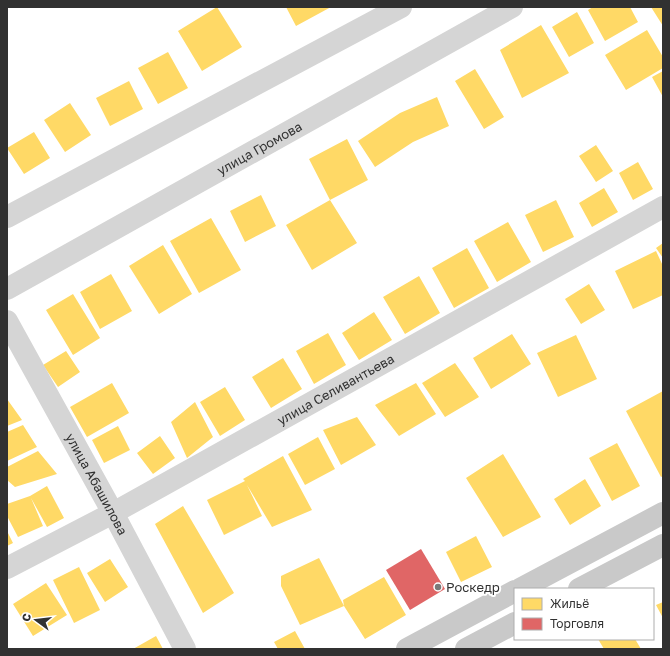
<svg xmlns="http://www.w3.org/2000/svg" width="670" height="656" viewBox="0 0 670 656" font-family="'Golos Text',sans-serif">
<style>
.homes{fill:#ffd966}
.shops{fill:#e06666}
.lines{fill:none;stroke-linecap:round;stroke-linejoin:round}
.street{stroke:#d5d5d5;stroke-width:22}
.primary{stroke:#c9c9c9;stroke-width:22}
.poi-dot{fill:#797979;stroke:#fff;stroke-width:1.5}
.labels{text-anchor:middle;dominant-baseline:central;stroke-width:4;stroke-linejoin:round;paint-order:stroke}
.street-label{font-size:13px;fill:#313131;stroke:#fff}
.poi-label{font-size:13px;fill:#313131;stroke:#fff;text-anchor:start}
</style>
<rect width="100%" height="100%" fill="#fff"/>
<path class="homes" d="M217 7 242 47 202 71 178 31Z
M286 7H331L296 26Z
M593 7H630L638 22 605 41 588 10Z
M651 7H663V26Z
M577 12 594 43 569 57 552 27Z
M541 25 569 73 522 98 500 50Z
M647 30 663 57V68L626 90 605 55Z
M168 52 188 88 158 104 138 68Z
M475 69 504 117 484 129 455 81Z
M663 71V97L652 77Z
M129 81 143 109 110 126 96 98Z
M437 97 449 126 413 142 375 167 358 141 400 113Z
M70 103 91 135 65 152 44 120Z
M34 132 50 158 24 174 7 148Z
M347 139 368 180 330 200 309 159Z
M596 145 613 171 596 182 579 156Z
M638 162 653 189 633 200 619 173Z
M604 188 618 212 592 227 579 203Z
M261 195 276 226 245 242 230 211Z
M330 200 357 243 312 270 286 225Z
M556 200 574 237 543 252 525 215Z
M211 218 241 270 199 293 170 241Z
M508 222 531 262 497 282 474 241Z
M663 243V258L656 248Z
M163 245 192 294 159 314 129 266Z
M467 248 489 288 454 308 432 268Z
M656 251 663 266V295L633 309 615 271Z
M111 274 132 311 100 329 80 292Z
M419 276 440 313 405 334 383 297Z
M589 284 605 310 581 324 565 299Z
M73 294 100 338 73 355 46 310Z
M374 312 392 340 359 360 342 333Z
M328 333 346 365 314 384 296 351Z
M512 334 531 364 491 389 473 358Z
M576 335 597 379 558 397 537 353Z
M66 351 80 372 58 387 43 365Z
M283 358 302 389 271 408 252 377Z
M455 363 479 397 445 417 422 383Z
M112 383 129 413 87 437 70 407Z
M416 383 436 414 399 436 375 405Z
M225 387 245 420 220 436 200 402Z
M663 391V476L661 477 626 411Z
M7 399 22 420 7 426Z
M195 402 213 437 187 458 171 422Z
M357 417 376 445 341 465 323 430Z
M23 425 37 447 7 461V432Z
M118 426 130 450 104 463 92 440Z
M160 436 175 458 153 474 137 453Z
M318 437 335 469 305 485 288 454Z
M617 443 640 486 612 501 589 458Z
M38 451 57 474 15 487 7 480V467Z
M503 454 541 517 503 537 466 478Z
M283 456 312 510 272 527 247 485 262 516 224 535 207 500 245 481 243 479Z
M585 479 601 506 570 525 554 499Z
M47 486 64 518 47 527 31 498 43 526 18 537 7 516V504L30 496Z
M183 506 234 593 203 613 155 524Z
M7 531 13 543 7 546Z
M476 536 492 567 461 582 446 552Z
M319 558 344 606 300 625 281 586V576Z
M110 559 128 587 105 602 87 573Z
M79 567 100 610 74 623 53 580Z
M384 577 406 615 365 639 344 606 343 600Z
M46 583 67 615 33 636 13 604Z
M663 602V618L656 605Z
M295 631 305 649H278L274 642Z
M156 636 163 649H133Z
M598 639H635L641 649H604Z"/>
<path class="shops" d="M421 549 445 589 410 610 386 570Z"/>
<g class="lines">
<g class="street">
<path d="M7 217 401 7"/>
<path id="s1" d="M7 289 512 7"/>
<path id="s2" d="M7 321 113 513 185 649"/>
<path id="s3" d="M7 568 113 513 663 207"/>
</g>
<path class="primary" d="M520 589 663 513
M579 589 663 545
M407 649 515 591
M466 649 515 623"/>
</g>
<circle class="poi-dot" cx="438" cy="587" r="4"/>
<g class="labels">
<g class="street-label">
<text stroke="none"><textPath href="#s1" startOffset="289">улица Громова</textPath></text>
<text stroke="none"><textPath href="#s3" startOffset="374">улица Селивантьева</textPath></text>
<text stroke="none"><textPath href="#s2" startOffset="186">улица Абашилова</textPath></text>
</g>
<g class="poi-label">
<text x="446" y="587">Роскедр</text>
</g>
</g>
<rect width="670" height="656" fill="none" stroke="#313131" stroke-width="16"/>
<rect x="514" y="588" width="140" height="52" fill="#ffffff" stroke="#adadad"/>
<rect x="522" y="598" width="20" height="12" fill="#ffd966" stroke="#adadad"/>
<text x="550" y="608" font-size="12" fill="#313131">Жильё</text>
<rect x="522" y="618" width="20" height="12" fill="#e06666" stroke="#adadad"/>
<text x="550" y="628" font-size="12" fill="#313131">Торговля</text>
<g transform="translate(36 620) rotate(285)" stroke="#ffffff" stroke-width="3" paint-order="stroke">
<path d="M0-3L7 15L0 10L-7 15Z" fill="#313131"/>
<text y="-6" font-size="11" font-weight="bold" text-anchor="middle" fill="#313131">С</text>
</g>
</svg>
